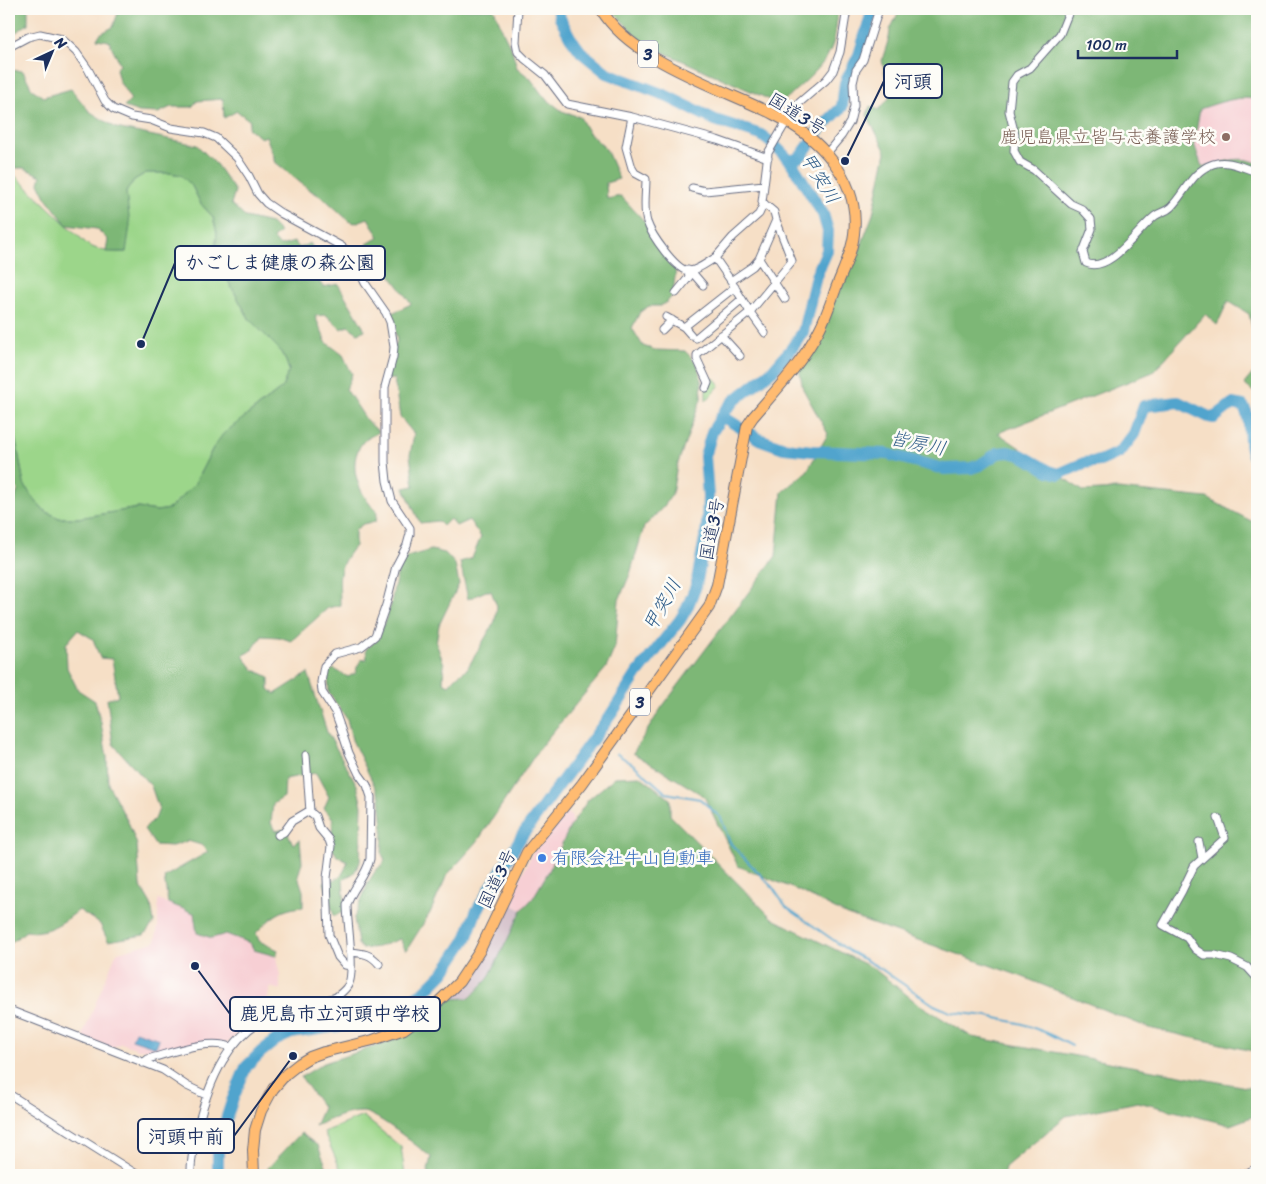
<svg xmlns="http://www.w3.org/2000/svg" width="1266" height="1184" viewBox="0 0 1266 1184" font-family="Sriracha,'Klee One',sans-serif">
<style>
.built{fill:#f7cfd4}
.industrial{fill:#d2bdc8}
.green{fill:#9cd68a;stroke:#5c8274}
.forest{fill:#7db776;stroke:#4c736a}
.water{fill:#51a4cd;stroke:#366a96}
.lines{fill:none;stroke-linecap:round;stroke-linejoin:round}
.stream{stroke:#51a4cd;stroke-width:2}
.river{stroke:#51a4cd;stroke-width:12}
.minor-casing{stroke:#686d82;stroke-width:9}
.highway-casing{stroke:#686d82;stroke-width:12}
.minor{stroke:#fff;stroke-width:7}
.highway{stroke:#ffbb71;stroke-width:10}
.education-dot{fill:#8d6e63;stroke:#fdfcf7;stroke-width:2}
.shop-dot{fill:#3f7fe0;stroke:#fdfcf7;stroke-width:2}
.labels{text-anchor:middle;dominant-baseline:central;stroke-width:5;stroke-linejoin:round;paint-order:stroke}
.shield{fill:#fdfcf7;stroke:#5f6c8c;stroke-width:1}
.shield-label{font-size:16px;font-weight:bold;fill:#1b2f5e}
.street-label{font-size:18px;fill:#1b2f5e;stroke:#fdfcf7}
.education-label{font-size:18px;fill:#785e54;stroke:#fdfcf7;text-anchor:end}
.shop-label{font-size:18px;fill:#366cbe;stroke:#fdfcf7;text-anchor:start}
.water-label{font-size:19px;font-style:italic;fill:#315e8a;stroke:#fdfcf7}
.leader{fill:none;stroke:#1b2f5e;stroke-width:2}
.callout-dot{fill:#1b2f5e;stroke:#fdfcf7;stroke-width:2}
.callout{fill:#fdfcf7;stroke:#1b2f5e;stroke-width:2}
.callout-label{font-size:19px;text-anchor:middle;font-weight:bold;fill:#1b2f5e}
</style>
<rect width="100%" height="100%" fill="#fdfcf7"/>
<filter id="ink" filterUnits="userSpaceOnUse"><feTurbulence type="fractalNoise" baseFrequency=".02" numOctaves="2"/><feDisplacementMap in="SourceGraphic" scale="10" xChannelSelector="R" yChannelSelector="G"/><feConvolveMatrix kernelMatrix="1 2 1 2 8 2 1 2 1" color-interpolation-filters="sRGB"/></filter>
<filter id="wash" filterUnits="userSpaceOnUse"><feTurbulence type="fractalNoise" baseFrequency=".0096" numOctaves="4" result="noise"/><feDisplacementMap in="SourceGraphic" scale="20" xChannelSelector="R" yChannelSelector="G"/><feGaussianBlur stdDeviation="1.12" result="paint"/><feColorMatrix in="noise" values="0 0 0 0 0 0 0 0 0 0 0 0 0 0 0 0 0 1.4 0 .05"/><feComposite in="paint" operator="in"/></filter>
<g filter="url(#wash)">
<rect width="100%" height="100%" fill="#f6dfc6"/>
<path class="built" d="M1230 99H1254L1257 101V163L1250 160 1202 167 1194 144 1200 109Z
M566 812 572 817 571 825 550 869 533 898 522 910 508 903 533 852 554 829Z
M158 900 194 913 212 938 226 934 250 943 255 950 276 956 280 976V990L270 987 265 1012 253 1019 229 1042 216 1044H200L154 1050 138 1049 121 1043 112 1048 84 1037 83 1034 115 956 118 952 155 942 158 927Z"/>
<path class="industrial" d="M508 903 522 910 488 979 469 998 450 999 471 974 485 952Z"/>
<path class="green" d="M9 170 88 245C102 252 110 252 126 252V192L134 180 146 173H170L181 175 192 186 201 204 213 217 217 233 215 251 223 272 250 320 279 349 286 361 289 370 282 388 247 415 213 448 194 485 169 509 157 511 138 508 78 518H59L45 511 32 497 24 484 17 446 9 416Z
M714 378 720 385 706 401V384Z
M363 1116 401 1147 405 1175H343L324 1132Z"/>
<path class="forest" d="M9 9H28V24L9 37Z
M117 9H494L504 34 512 50 517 68 530 78 544 97 562 111 580 117 588 132 606 149 619 179 606 183 607 199 621 196 645 222 676 267 673 295 666 303 660 306H649L640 312 632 328 643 346 655 350 685 351 697 363 702 382 701 399 677 466 672 494 665 505 644 527 630 574 619 600 615 647 610 659 606 668 541 746 477 842 447 875 430 913 406 951 400 939 378 947 362 949 358 944 354 918 369 881 376 870 383 864 385 860 382 854 383 828 380 797 352 740 347 719 329 693 328 672 334 669 348 677 356 673 357 667 361 660 367 659 366 649 378 639 391 605 394 587 399 568 407 557 431 550 445 553 455 564 459 584 439 625 436 643 444 664 443 682 449 685 457 676 467 669 495 621 497 606 491 591H486L468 599 460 562 472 558 481 537 469 520 456 526 450 519 443 526 438 521 420 523 404 488 414 486 410 455 414 434 400 417 394 379 382 380 397 341 392 313 411 304C398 283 381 265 367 244L379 237 368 218 355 223 349 221 325 199 308 189 274 161V157L266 136 261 138 248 128 250 121 237 111 224 118 223 99 197 101 192 107H171L158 113 139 112 124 107 131 100 119 81 116 69 120 64 109 41 97 39 100 34 113 27 118 13Z
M610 9H838C837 19 836 30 834 40 827 67 802 83 783 102H775L654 48 639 38Z
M900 9H1257V101C1245 93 1214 104 1200 109L1194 144 1202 167C1223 164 1236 154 1257 163V395L1244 384 1254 372 1256 344 1249 314 1228 301 1217 325 1205 314 1153 372 998 433 1083 491 1118 489 1207 498 1257 524V1052L1149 1028 1023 977 847 915 797 890 738 866 704 796 633 753 662 707 776 556 782 492 807 471 828 434 803 389 799 368 856 259 873 214 886 152 867 115 870 106 879 110 890 97 882 60 889 38 890 30Z
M9 70 23 71 32 89 43 97 71 89 89 111 116 128 197 145 216 164 235 191 231 204 245 217 271 223 280 232 273 238 280 246 294 242 300 248 310 243 319 257 308 264 323 287 338 284 365 330 358 333 348 326 341 329 326 315 315 316 326 342 343 355 352 374 346 389 367 421 379 432C374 435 366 438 363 442 345 464 360 496 377 512L376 521 363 524 355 530V546C335 569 340 578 340 605L328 608 291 641 279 637 262 636 253 649 243 656 254 670 269 677V689L275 694 308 673 327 732 357 785 362 806 360 862 354 873 343 879 345 911 334 916 324 882C340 880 342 876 348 862L337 856 331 846 333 819 324 808 329 797 316 773 285 779 284 797 273 804 271 823 275 831 286 829 293 844 300 840 302 862 298 876 303 891V907C279 909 272 917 256 933L259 941 278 950 276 956 254 950 250 943 226 934 212 938 197 933 194 913 168 903 164 877 208 852 201 845 188 841 172 846 155 845 144 829 156 817 159 809 151 786 113 744 107 699 118 696 112 659 100 658 93 639 78 630 66 644 67 668 78 690 95 701 101 723 107 757 108 784 129 824 137 845 140 885 151 904 154 923 144 935 108 941 100 924 79 910C64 922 46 935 26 931L9 944V516L18 490 9 479V416L17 446 24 484 32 497 45 511 59 518H78L138 508 157 511 169 509 194 485 213 448 223 434 282 388 289 370 286 361 279 349 250 320 223 272 215 251 217 233 213 217 201 204 192 186 181 175 170 173H146L134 180 126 192 130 225 126 252H106L108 240 97 229 67 225 47 199 39 183 41 176 24 168H9Z
M640 776 670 799V815L773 919 873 968 917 1003 972 1037 1257 1089V1115L1230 1125 1138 1102 1066 1116 1005 1167 1003 1175H427L431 1157C418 1147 377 1113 363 1112 346 1112 331 1119 315 1126L323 1108 301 1077 324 1063 389 1042 420 1026 449 999 470 998 488 979 522 910 533 898 550 869 571 825 588 800 615 777Z
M301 1133 318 1146 330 1175H269L268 1168Z"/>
<path class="water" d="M135 1031 159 1039 156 1047 132 1039Z"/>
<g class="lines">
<path class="stream" d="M617 754 634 765 666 793 700 799 721 818 730 843 773 888 786 907 849 951 878 967 934 1005 950 1012 987 1016 1023 1024 1047 1033 1072 1046"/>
<path class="river" d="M791 162 802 155 819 130 842 107 845 83 859 55 873 9
M722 416 741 428
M750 433 759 439 784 448 813 451 887 454 944 469 971 468 980 465 998 453 1008 452 1021 455 1049 471 1059 474 1084 463 1100 461 1120 452 1134 434 1144 406 1178 402 1209 417 1214 418 1232 404 1243 406C1255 422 1244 446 1257 462
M218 1175V1153L223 1129 232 1101 246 1067 261 1052 276 1040 291 1033 379 1020 425 991 444 972 466 939 476 912 523 834 612 713 637 674 680 620 687 608 696 586 707 527 708 496 705 456 712 432 725 411 735 400 773 370 792 348 803 332 816 276 827 251 828 231 823 214 791 162 773 144 761 135 715 120 662 94 607 73 581 52 570 37 560 18 558 9"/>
</g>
</g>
<g filter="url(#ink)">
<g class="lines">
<defs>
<path id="minor" d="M518 9 516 42 518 52 525 59 545 75 567 104 632 117 717 140 768 158
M1070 9 1060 34 1030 68 1017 75 1012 82 1009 111 1015 135 1014 151 1020 162 1034 170 1071 204 1082 209 1091 219 1092 229 1083 252 1086 263C1110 274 1138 229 1155 216 1160 212 1166 212 1171 207 1185 193 1192 171 1213 164 1228 159 1243 168 1257 172
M9 47 28 37 40 34 62 39 76 52 88 69 105 101 113 109 132 117 151 120 171 128 204 133 216 138 237 158 249 176 258 194 266 203 282 214 341 246 351 254 365 283 386 313 390 322 394 347 393 357 385 387V462L387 481 392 501 410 528V534L407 545 396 566 386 605 375 636 361 647 335 654 324 666 321 682 322 692 335 712 339 723 349 753 359 774 367 785 371 797 370 859C366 877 352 888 347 905 347 922 355 969 349 983 347 989 341 993 336 997 316 1005 293 1005 274 1014 228 1034 209 1081 198 1126 195 1142 190 1159 191 1175
M632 117 626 147 632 168 635 173 646 179C646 193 643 209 647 222 651 234 676 272 690 271 698 270 708 262 715 258L731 281
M827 153 842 135 850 122 854 106 853 83 856 70 863 60 879 9
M692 188 705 191 764 185
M715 258 733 237 759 214 764 203
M759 259 785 299
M691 271 703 285
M676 293 689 277 688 270
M666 317 684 327
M662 330 672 320
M765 333 750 312 792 261 776 220
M691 335 684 327 735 287
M721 335 740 356
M696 338 742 299
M706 388 708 383 697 359V355L750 312 731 281 753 266 759 259 776 220 774 212 762 202 768 153 791 114 799 103 826 80 833 71 840 52 847 9
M306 755 310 812
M1218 818 1225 838 1194 866 1182 891 1163 925 1187 938 1195 949 1204 955H1215L1231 959 1247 967 1257 978
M278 835 284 832 292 821 309 811 315 816 319 828 329 840 331 846 327 878 329 935 338 957 345 965 351 966
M1199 842 1202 858
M350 952C363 953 371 954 379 964
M9 1010 163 1070 187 1086 206 1095
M143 1063 148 1059C171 1053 208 1038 231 1047
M9 1094 138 1175
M1237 1175 1247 1173 1257 1168"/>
<path id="highway" d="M254 1175 253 1150 255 1130 261 1111 273 1089 286 1074 300 1063 310 1057 324 1052 373 1040 404 1029 430 1010 459 982 479 952 527 852 582 784 709 607 717 585 747 426 753 417C777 389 802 363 819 330 826 317 831 302 836 288 843 270 852 253 854 234 861 179 818 136 773 114 721 88 630 60 601 9"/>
</defs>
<use href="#minor" class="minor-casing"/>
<use href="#highway" class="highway-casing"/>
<use href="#minor" class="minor"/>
<use href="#highway" class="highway"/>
</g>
</g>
<circle class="education-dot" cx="1226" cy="137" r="5"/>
<circle class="shop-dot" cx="542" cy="858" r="5"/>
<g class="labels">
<g class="shield">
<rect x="638" y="40.5" width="20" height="27" rx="4"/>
<rect x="630" y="688.5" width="20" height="27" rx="4"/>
</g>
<g class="shield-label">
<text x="648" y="54">3</text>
<text x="640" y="702">3</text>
</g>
<g class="street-label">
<text transform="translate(797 114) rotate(32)">国道3号</text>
<text transform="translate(712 529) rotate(-79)">国道3号</text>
<text transform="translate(497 879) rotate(-64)">国道3号</text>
</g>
<g class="education-label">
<text x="1216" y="137">鹿児島県立皆与志養護学校</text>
</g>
<g class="shop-label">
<text x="552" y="858">有限会社牛山自動車</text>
</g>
<g class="water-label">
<text transform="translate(820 178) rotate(58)">甲突川</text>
<text transform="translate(918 443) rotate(12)">皆房川</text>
<text transform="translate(662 605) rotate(-61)">甲突川</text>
</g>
</g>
<path class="leader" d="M845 161L884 81M141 344L175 263M195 966L230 1014M293 1056L234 1136"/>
<g class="callout-dot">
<circle cx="845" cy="161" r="5"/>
<circle cx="141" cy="344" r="5"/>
<circle cx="195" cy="966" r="5"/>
<circle cx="293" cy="1056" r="5"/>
</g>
<g class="callout">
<rect x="884" y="64" width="58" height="34" rx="5"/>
<rect x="175" y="246" width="210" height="34" rx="5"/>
<rect x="230" y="997" width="210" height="34" rx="5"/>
<rect x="138" y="1119" width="96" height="34" rx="5"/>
</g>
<g class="callout-label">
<text x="913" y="88">河頭</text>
<text x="280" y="269">かごしま健康の森公園</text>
<text x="335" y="1020">鹿児島市立河頭中学校</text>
<text x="186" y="1143">河頭中前</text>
</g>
<rect width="1266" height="1184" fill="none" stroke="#fdfcf7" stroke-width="30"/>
<g transform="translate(52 52) rotate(44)" stroke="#fdfcf7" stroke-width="4" paint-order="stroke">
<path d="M0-4L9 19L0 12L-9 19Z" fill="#1b2f5e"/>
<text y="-8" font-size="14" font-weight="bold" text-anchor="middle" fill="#1b2f5e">N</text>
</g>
<path d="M1078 50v8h99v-8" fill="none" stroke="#1b2f5e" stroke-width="2.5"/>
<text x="1086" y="50" font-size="15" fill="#1b2f5e" stroke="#fdfcf7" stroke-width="4" paint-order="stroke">100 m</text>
</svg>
